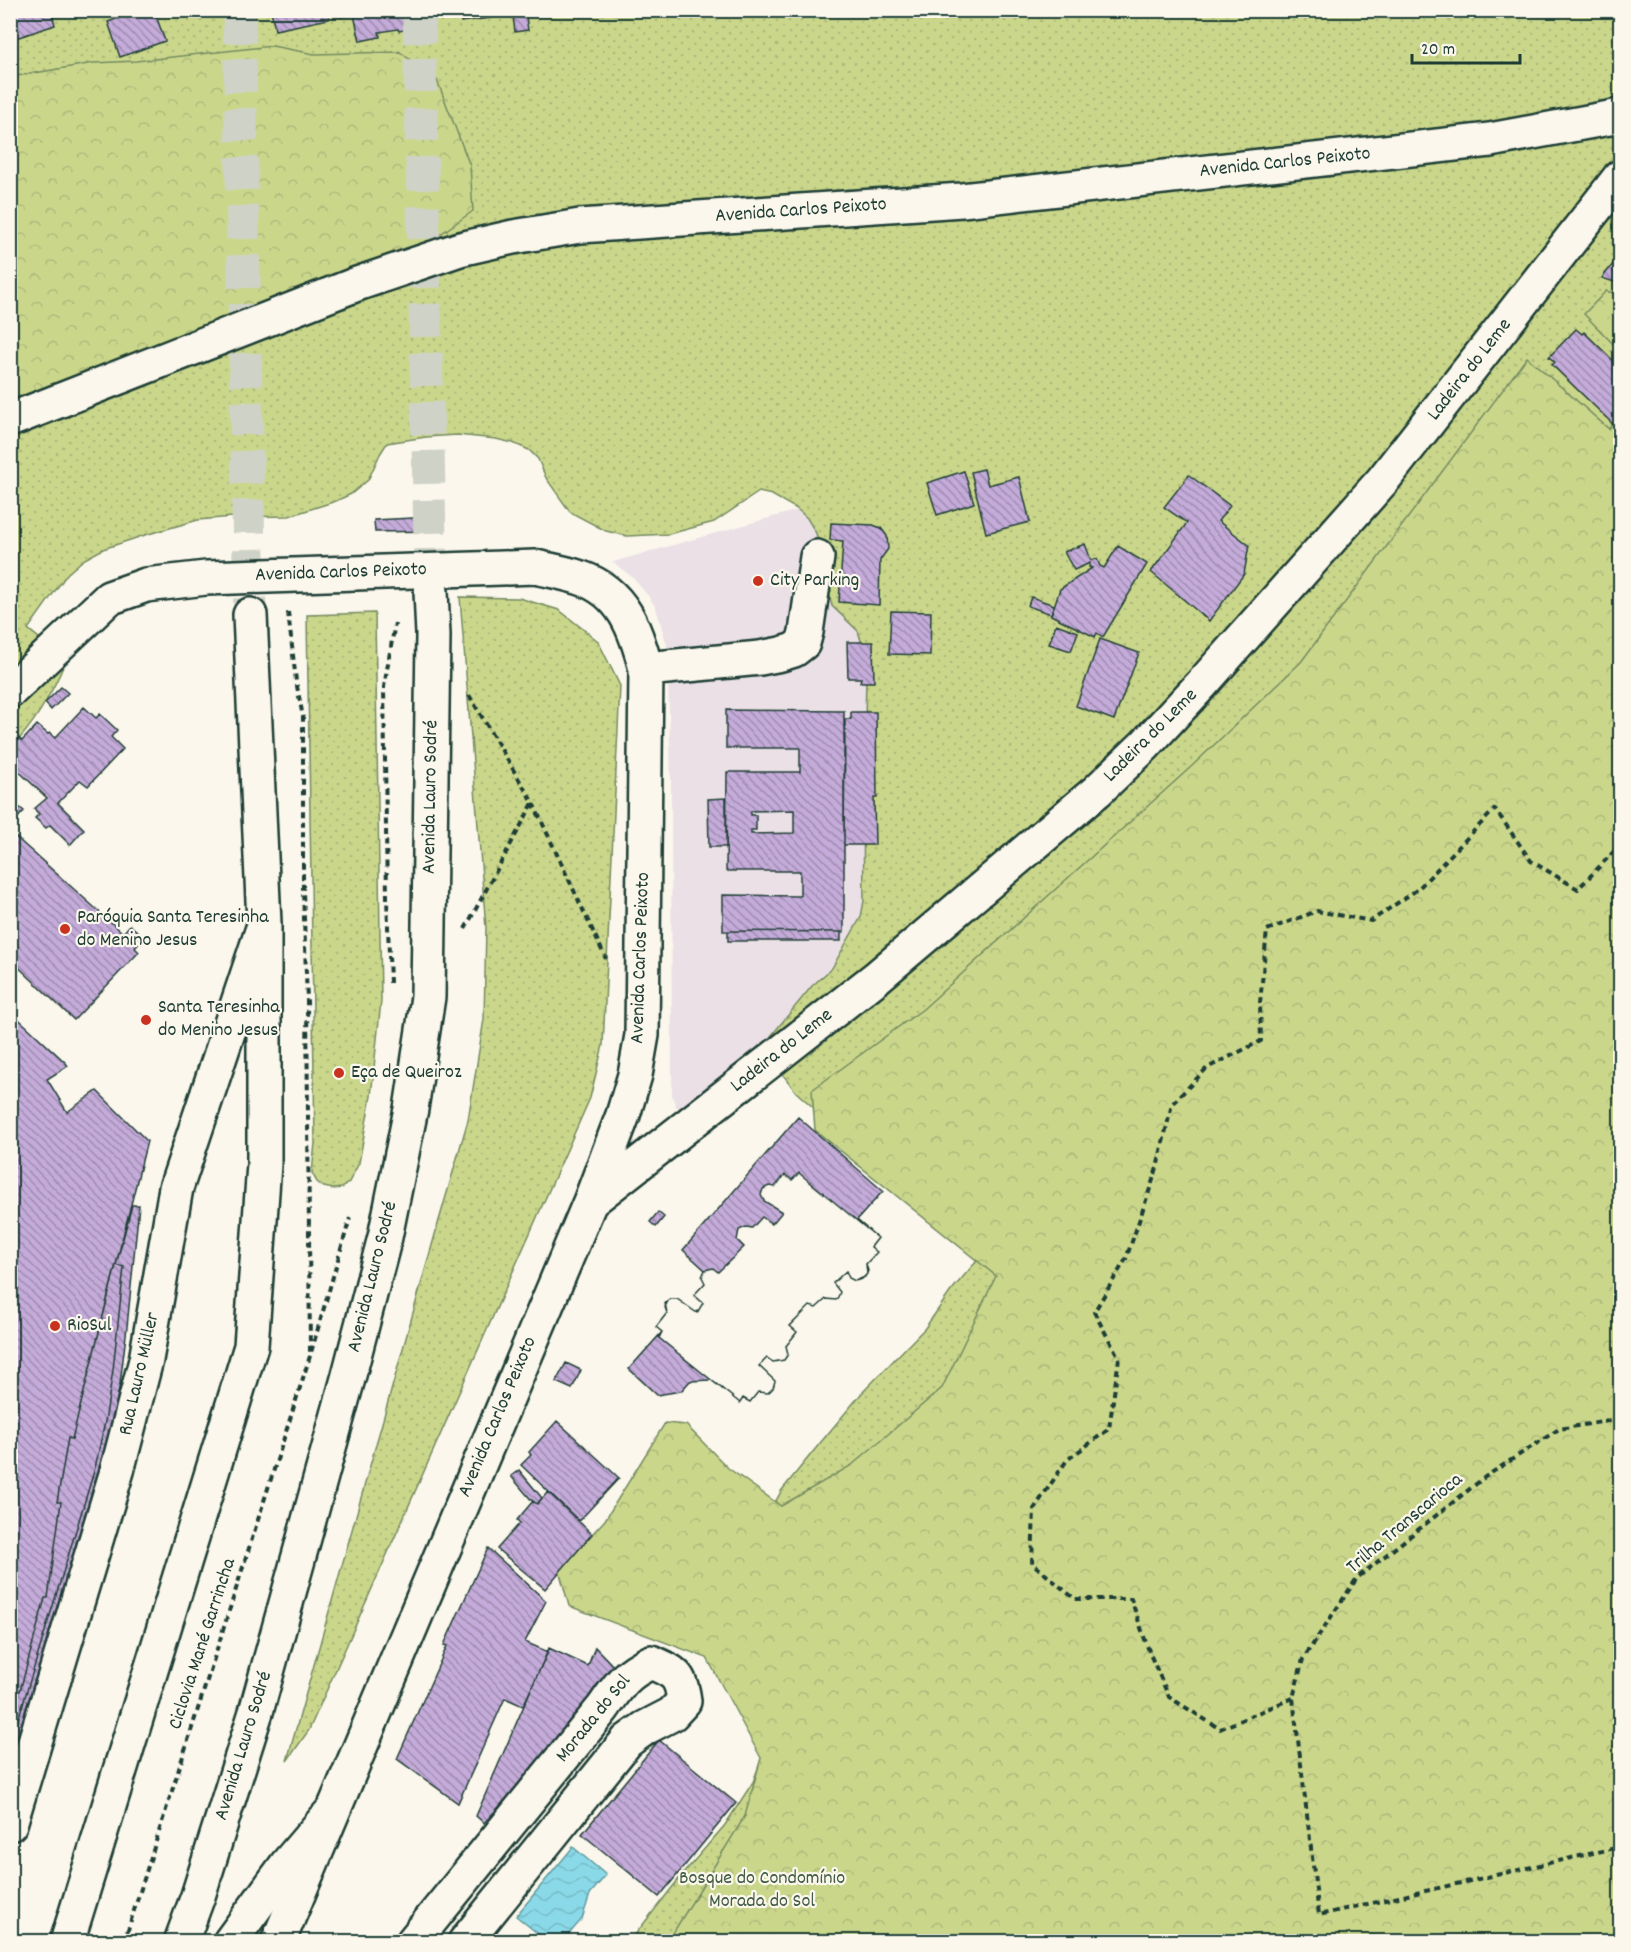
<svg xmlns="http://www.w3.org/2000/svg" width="1631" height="1952" viewBox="0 0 1631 1952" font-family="Dekko,sans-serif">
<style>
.built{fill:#eae0e6}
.grass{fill:url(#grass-dots);stroke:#748a60;stroke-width:1.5}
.forest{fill:url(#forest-crowns);stroke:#748a60;stroke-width:1.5}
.water{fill:url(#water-waves);stroke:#5f9ba0;stroke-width:1.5}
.building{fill:url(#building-back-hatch);stroke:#1f3d34;stroke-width:1.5;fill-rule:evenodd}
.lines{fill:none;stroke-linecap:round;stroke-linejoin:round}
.highway-tunnel{stroke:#cfd2c7;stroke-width:33;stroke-dasharray:33 16;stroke-linecap:butt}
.minor-casing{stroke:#1f3d34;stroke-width:38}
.highway-casing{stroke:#1f3d34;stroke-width:38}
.path{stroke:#1f3d34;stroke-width:4;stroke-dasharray:6 4.5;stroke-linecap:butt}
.minor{stroke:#fbf7ec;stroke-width:33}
.highway{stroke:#fbf7ec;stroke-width:33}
.poi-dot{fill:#c8321e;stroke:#fbf7ec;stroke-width:2}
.labels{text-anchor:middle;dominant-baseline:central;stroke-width:4.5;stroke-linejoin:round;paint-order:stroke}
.street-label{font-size:20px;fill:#1f3d34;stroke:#fbf7ec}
.poi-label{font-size:20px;fill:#1f3d34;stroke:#fbf7ec;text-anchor:start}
.park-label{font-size:20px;fill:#415c45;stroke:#fbf7ec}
</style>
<defs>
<pattern id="grass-dots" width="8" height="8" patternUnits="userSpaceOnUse" patternTransform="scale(1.5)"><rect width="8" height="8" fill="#cad78b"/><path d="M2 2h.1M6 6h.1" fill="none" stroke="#adb979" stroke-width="1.8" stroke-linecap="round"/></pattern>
<pattern id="forest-crowns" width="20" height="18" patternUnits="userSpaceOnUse" patternTransform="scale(1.5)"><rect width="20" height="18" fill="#cad78b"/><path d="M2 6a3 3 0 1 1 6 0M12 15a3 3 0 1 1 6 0" fill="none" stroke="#adb979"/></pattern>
<pattern id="water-waves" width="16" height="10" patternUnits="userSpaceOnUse" patternTransform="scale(1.5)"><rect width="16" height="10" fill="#8ad9e8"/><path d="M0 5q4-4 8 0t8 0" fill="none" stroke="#77bbc8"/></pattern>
<pattern id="building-back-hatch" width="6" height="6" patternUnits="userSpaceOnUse" patternTransform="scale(1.5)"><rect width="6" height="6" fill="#c4abd9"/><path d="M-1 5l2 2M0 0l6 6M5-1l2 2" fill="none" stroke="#9f8cb1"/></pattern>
</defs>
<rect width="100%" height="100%" fill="#fbf7ec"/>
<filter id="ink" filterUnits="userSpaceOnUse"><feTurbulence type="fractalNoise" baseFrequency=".0167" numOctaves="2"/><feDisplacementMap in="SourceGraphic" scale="12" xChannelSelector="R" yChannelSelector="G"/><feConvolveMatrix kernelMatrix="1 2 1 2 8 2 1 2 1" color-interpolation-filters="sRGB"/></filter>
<g filter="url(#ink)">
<path class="built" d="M919 476 1060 827 690 1116 680 1110 676 1106 672 1095 671 781 667 645 656 608 649 597 633 578 613 562Z"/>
<path class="grass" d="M11 11H1620V1941H630L682 1875 725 1825 753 1782 765 1749 772 1508 782 1490 821 1442 861 1394 925 1328 951 1291 981 1256 796 1092 772 1060 771 1036 812 986 832 968 861 917 864 901 863 811 866 678 863 647 858 631 832 606 816 533 807 518 797 509 772 495 759 492 714 522 669 534 627 536 606 531 570 512 546 478 538 459 529 450 513 443 496 439 457 435 426 437 387 443 380 454 368 480 351 494 336 501 289 516 233 517 198 520 145 535 103 549 83 560 67 574 28 629 66 660C53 691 35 724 11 748Z
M460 597 519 598 559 610 598 641 620 686 603 1045 590 1098 309 1730 287 1761 438 1224 468 1120 484 1019 486 928Z
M375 613 381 1001 371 1096 359 1163 349 1182 342 1188 333 1189 324 1187 317 1182 312 1173 315 1143 307 615Z"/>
<path class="forest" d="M272 46 314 54 400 52 437 80 470 166 473 211 398 264 352 271 219 319 95 382 11 411V77L94 63 136 61Z
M1606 291 1620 295V351L1584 314Z
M1527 357 1609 429 1620 411V1941H668L745 1816 761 1758 707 1658 569 1606 559 1570 605 1520 665 1423 686 1425 728 1468 781 1506 852 1465 942 1388 996 1276 815 1130 812 1090 923 1009 1192 766 1301 662Z"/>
<path class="water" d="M573 1847 606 1875 590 1894 582 1919 563 1941H547L516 1916Z"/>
<path class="building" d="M10 10H51L55 25 10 40Z
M141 10H154L165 41 120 57 108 22Z
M271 10H328L329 19 275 30Z
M340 10H429L432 25 399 31 398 29 379 32 380 37 360 41 354 15 341 17Z
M460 10H525L528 30 515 32 513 15 461 22Z
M1618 258 1620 259V284L1602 278Z
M1576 329 1582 334 1584 332 1620 367V423L1616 427 1552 365 1555 362 1549 357Z
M984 469 988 485 1019 477 1030 522 986 533 971 472Z
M964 471 974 503 937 515 927 483Z
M1189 475 1230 506 1218 521 1249 545 1244 574 1209 621 1151 572 1187 523 1164 507Z
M433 517 434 531 375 532 374 520Z
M831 523 873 525 881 528 887 536 888 549 880 560 879 605 839 602 843 541 830 540Z
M1085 544 1091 560 1097 559 1100 566 1104 568 1118 546 1147 564 1103 637 1097 633 1095 637 1051 615 1060 589 1092 568 1089 567 1090 563 1074 570 1064 552Z
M1031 597 1054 605 1051 614 1028 606Z
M891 611 931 612 930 655 889 654Z
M1056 624 1078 632 1071 651 1049 644Z
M1100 639 1139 653 1114 720 1076 706Z
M847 642H873L874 682H860L861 678H848Z
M61 687 68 693 51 710 45 703Z
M84 707 96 718 100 714 117 730 111 737 123 749 88 786 80 780 58 803 84 829 70 845 50 825 46 828 35 818 39 814 34 809 47 798 10 763V738L14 734 22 741 37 725 48 734 50 733 55 738Z
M726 710 844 711V932L723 931V895L800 896V871H726L727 772H800V748H726ZM794 810V833L751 834V830H756V815H751V811Z
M851 712H876L877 798H874L875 845H844L845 719H851Z
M726 798V847H709L708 799Z
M10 800 24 811 10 826Z
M10 832 123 933 130 925 144 937 135 948 139 952 74 1020 10 959Z
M728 931 841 932V941H728Z
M10 1011 66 1063 68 1066 47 1079 67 1112 97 1091 147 1141 72 1439 68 1438 57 1502H61L48 1598H45L20 1691 17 1690 10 1710Z
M798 1117 883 1191 857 1220 878 1238 871 1247 877 1252 866 1264 867 1274 862 1279 855 1281 849 1278 846 1271 833 1283 840 1292 838 1297 836 1300 826 1299 816 1308 810 1306 790 1326 797 1332 786 1346 788 1354 784 1360 773 1362 767 1358 759 1366 775 1381 773 1388 768 1393 758 1392 750 1402 743 1398 740 1403 711 1380 690 1381 681 1391 657 1395 629 1369 662 1332 656 1327 667 1313 665 1307 668 1301 671 1299H677L697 1313 703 1303 694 1295 705 1283 702 1277 705 1270 683 1250Z
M799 1173 878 1238 871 1247 877 1252 866 1264 868 1271 865 1277 855 1281 849 1278 846 1271 833 1283 840 1292 838 1297 836 1300 826 1299 816 1308 810 1306 790 1326 797 1332 786 1346 788 1354 784 1360 773 1362 767 1358 759 1366 775 1381 773 1388 768 1393 758 1392 750 1402 743 1398 740 1403 659 1338 662 1332 656 1327 667 1313 665 1303 671 1299H677L697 1313 703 1303 694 1295 705 1283 702 1277 705 1270 713 1268 718 1272 744 1247 737 1240 739 1230 746 1227 752 1228 762 1217 772 1224 782 1212 764 1201 761 1195 763 1189 769 1186 775 1187 785 1175 792 1180Z
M132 1205H139L127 1327 120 1384 108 1445 10 1774V1746L95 1468 105 1422 113 1370 124 1267 116 1265Z
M658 1212 664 1217 656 1227 650 1222Z
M116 1265 124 1267 113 1370 105 1422 95 1468 10 1746V1710L17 1690 20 1691 45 1598H48L61 1502H57L68 1438 72 1439Z
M566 1363 581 1370 572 1389 556 1382Z
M557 1421 619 1478 579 1521 521 1465 531 1455 529 1452Z
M519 1470 542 1498 537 1504 533 1501V1502L511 1476Z
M548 1492 592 1534 545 1589 497 1549 520 1523 517 1520 533 1501 537 1504Z
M488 1548 546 1601 525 1642 548 1652 523 1706 505 1698 458 1803 397 1759 447 1646 444 1645Z
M595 1647 622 1675 484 1823 476 1816 549 1648 588 1666Z
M659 1740 736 1803 659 1897 582 1834Z"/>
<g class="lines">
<path class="highway-tunnel" d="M239 10 250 615
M419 10 431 591"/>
<defs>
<path id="minor" d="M10 420 357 284 460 249 513 237 580 226 962 200 1490 140 1620 116
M646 669 760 658 781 654 794 650 803 643 806 632 817 557
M10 691 109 598 146 585 206 578 535 567C550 570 566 573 581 578 623 592 636 630 646 669L642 1035 635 1075 623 1115 590 1202 278 1942
M591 1201 876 978 1097 791 1145 745 1201 685 1383 480 1620 177
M10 1824 117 1471 146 1360 176 1188 262 931
M413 1942 603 1708C620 1684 624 1675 651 1662 674 1672 681 1674 684 1701L672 1714 645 1728 627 1741 465 1942"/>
<path id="highway" d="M67 1942 251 1346 264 1164V923L250 615
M181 1942 198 1896 256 1712 349 1375 385 1237 411 1109 428 997 433 635 431 591
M230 1942 287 1864 333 1810"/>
</defs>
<use href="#minor" class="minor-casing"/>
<use href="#highway" class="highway-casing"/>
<path class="path" d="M288 612 296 681 303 717V891L307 1001 310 1352
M533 803 606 959
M465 929 533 803 469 695
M390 983 387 898 384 687 395 623
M1620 1419 1559 1429 1485 1477 1357 1578 1303 1659 1293 1698 1319 1915 1620 1847
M1293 1698 1220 1729 1169 1697 1150 1654 1131 1599H1075L1032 1563 1034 1509 1067 1460 1109 1429 1119 1358 1094 1312 1126 1259 1157 1168 1172 1104 1207 1068 1261 1041 1260 1003 1267 930 1317 911 1371 921 1418 889 1495 809 1531 861 1578 889 1620 845
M124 1942 310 1356 350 1218"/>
<use href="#minor" class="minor"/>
<use href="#highway" class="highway"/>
</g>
</g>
<g class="poi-dot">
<circle cx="758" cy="581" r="6"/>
<circle cx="65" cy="929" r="6"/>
<circle cx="146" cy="1020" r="6"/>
<circle cx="339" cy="1073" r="6"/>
<circle cx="55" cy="1326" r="6"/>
</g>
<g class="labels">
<g class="street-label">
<text transform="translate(1285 163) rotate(-6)">Avenida Carlos Peixoto</text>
<text transform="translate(801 211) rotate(-4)">Avenida Carlos Peixoto</text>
<text transform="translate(1470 370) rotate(-52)">Ladeira do Leme</text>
<text transform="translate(341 573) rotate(-2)">Avenida Carlos Peixoto</text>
<text transform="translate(1151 736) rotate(-45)">Ladeira do Leme</text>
<text transform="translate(431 797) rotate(-89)">Avenida Lauro Sodré</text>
<text transform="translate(641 958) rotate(-88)">Avenida Carlos Peixoto</text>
<text transform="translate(782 1051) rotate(-38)">Ladeira do Leme</text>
<text transform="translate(373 1277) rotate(-76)">Avenida Lauro Sodré</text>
<text transform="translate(140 1374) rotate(-77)">Rua Lauro Müller</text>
<text transform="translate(498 1417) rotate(-67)">Avenida Carlos Peixoto</text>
<text transform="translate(1405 1524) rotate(-40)">Trilha Transcarioca</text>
<text transform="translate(203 1644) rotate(-72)">Ciclovia Mané Garrincha</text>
<text transform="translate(594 1719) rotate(-51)">Morada do Sol</text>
<text transform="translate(244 1746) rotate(-73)">Avenida Lauro Sodré</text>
</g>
<g class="poi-label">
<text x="770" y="581">City Parking</text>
<text x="77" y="918">Paróquia Santa Teresinha<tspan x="77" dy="23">do Menino Jesus</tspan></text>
<text x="158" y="1008">Santa Teresinha<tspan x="158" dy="23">do Menino Jesus</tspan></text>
<text x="351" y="1073">Eça de Queiroz</text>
<text x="67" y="1326">RioSul</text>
</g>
<g class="park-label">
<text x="762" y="1879">Bosque do Condomínio<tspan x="762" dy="23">Morada do Sol</tspan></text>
</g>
</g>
<rect width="1631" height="1952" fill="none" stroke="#fbf7ec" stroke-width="36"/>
<rect x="18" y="18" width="1595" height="1916" fill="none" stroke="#1f3d34" stroke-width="2" filter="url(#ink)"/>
<path d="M1412 54v9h108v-9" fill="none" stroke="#1f3d34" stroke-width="3"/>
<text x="1421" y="54" font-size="18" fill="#1f3d34" stroke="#fbf7ec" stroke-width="4.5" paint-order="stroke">20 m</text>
</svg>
